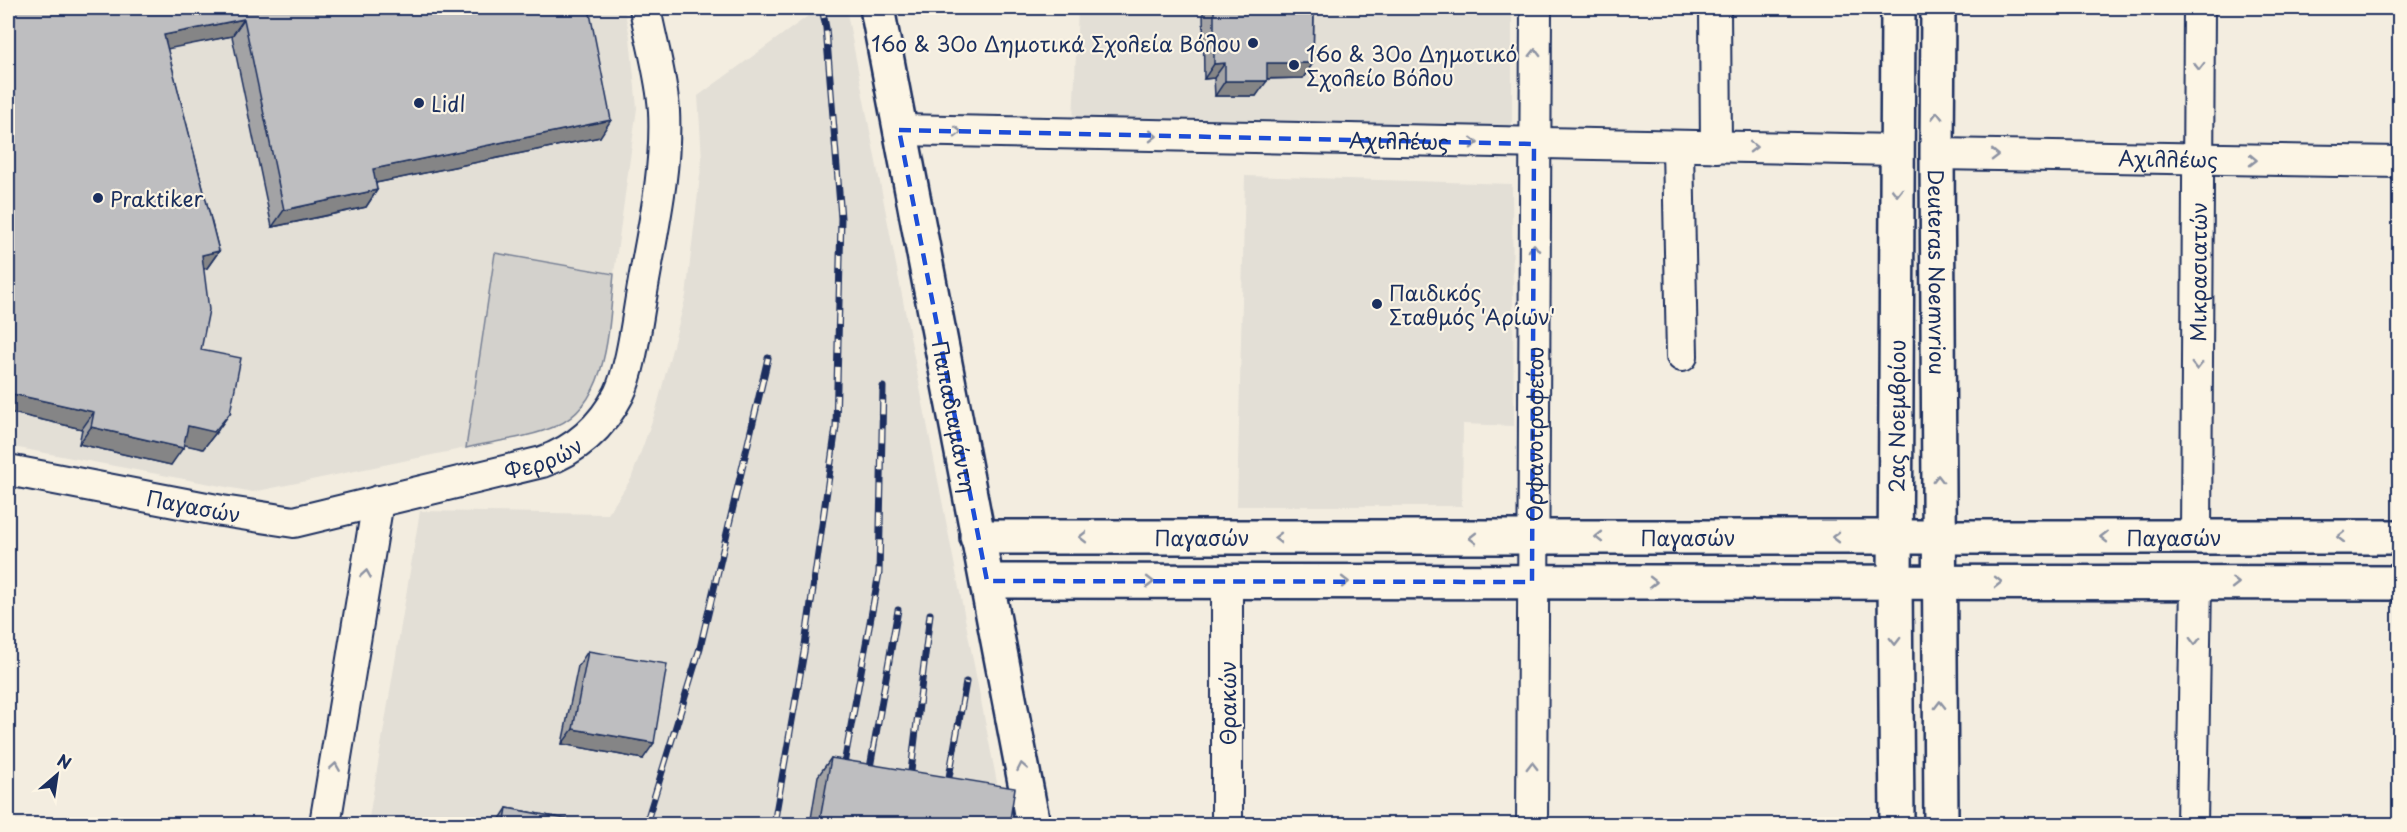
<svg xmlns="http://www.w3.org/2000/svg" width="2407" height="832" viewBox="0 0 2407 832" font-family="'Playpen Sans',sans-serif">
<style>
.built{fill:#e3dfd6}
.green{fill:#d3d1cc;stroke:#778095;stroke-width:1.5}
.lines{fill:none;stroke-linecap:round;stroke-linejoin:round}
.street-casing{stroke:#1b2f5e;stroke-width:34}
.secondary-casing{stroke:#1b2f5e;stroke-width:38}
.street{stroke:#fcf5e5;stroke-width:30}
.secondary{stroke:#fcf5e5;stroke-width:33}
.rail-casing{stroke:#1b2f5e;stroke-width:7}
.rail{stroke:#fcf5e5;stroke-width:4.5;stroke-dasharray:14;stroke-linecap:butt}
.wall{fill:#a3a3a5;stroke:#1b2f5e;stroke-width:1.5}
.shaded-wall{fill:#858586;stroke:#1b2f5e;stroke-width:1.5}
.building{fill:#bebec0;stroke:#1b2f5e;stroke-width:1.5}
.oneway{stroke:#8c92a2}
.marked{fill:none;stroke:#1d4ed8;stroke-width:4.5;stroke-dasharray:12 8;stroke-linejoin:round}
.poi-dot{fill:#1b2f5e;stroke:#fcf5e5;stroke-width:2}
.labels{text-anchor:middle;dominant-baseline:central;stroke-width:4.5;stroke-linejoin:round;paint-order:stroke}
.poi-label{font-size:21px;fill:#1b2f5e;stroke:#fcf5e5;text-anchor:start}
.street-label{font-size:21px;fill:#1b2f5e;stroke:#fcf5e5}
</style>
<rect width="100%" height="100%" fill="#f3ede0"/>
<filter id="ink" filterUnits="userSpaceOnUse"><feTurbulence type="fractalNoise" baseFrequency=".0167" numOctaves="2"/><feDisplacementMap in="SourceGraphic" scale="12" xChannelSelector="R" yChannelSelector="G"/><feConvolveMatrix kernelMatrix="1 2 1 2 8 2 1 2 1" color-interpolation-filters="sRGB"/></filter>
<g filter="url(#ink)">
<path class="built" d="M8 8H624L630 37 637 108 614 274 495 253 466 448 253 492 8 446Z
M819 8H846L1005 824H368L420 511 608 514 631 479 656 410 686 296 702 159 698 96Z
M1078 8H1512V129L1073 122Z
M1245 176 1512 184 1514 426 1463 424 1462 506H1237Z"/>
<path class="green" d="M495 253 614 274C609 323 610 403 556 426 529 438 495 441 466 448Z"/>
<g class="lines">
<defs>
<g id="street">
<path d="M1715 8 1716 147"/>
<path id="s1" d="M899 130 1897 150"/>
<path d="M1678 147 1682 356"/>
<path id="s2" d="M1937 154 2400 162"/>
<path id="s3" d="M8 470 222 511 294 522 542 462C576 450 602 427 619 394 631 370 637 320 642 292 652 232 667 172 664 111 662 77 651 41 645 8"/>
<path id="s4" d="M2196 538 2199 8"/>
<path d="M325 824 378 501"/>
<path d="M1227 824V582"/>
<path id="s5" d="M1532 824 1536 8"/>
<path d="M2192 824 2196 583"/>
</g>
<g id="secondary">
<path id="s6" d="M877 8 1033 824"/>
<path id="s7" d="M1938 8 1937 154 1941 824"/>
<path id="s8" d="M977 537H2400"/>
<path d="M987 581 2400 583"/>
<path id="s9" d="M1897 824 1895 582 1898 8"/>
</g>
</defs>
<use href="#street" class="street-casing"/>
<use href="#secondary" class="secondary-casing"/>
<use href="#street" class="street"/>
<use href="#secondary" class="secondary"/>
<defs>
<path id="rail" d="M842 775 879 573 883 387
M868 779 898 610
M909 788 930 614
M946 794 966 682
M646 824 700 648 768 358
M774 824 804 652 836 427 841 218 826 28 822 8"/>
</defs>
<use href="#rail" class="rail-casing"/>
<use href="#rail" class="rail"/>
</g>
<path class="wall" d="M8 8H589L600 137 376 183 377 190 366 207 272 227 232 36 167 48 219 251 207 268 203 269 201 350 218 430 203 449 184 444 171 465 79 444 82 429 8 412Z
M1203 8H1314L1313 63 1303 78 1267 79 1256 96H1215L1214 78 1204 79Z
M588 651 643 759 562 744 578 666Z
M831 758 1009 825H810L818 776Z
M507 808 598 825H496Z"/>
<path class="shaded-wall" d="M244 19 232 36 152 52 164 35Z
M1225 63 1214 78 1204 79 1214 64Z
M1267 63H1313L1303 78 1256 79Z
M1225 81H1267L1256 96H1215Z
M611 120 600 137 361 186 373 169Z
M377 190 366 207 272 227 284 210Z
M219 251 207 268 190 272 202 255Z
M8 393 94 412 82 429 8 412Z
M230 413 218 430 203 449 176 443 188 426Z
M91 427 183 448 171 465 79 444Z
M573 729 654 743 643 759 562 744Z"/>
<path class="building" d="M8 8H589L611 120 373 169 377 190 284 210 244 19 164 35 219 251 202 255 209 310 201 350 241 358 230 413 214 432 188 426 183 448 91 427 94 412 8 393Z
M1214 8H1314L1313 63H1267V81H1225V63L1214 64Z
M588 651 667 664 654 743 573 729Z
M831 758 1015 788 1009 825H819Z
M507 808 598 825H504Z"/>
<defs><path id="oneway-chevron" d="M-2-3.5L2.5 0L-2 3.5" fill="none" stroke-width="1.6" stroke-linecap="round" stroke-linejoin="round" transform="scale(1.5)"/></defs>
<g class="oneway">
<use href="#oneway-chevron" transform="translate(1535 53) rotate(-89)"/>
<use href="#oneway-chevron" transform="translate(2199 66) rotate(90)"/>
<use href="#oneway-chevron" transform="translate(1937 116) rotate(-90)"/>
<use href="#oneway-chevron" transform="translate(958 132) rotate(1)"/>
<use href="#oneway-chevron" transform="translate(1153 136) rotate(1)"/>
<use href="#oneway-chevron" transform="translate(1474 143) rotate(1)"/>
<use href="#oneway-chevron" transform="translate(1753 147) rotate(1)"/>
<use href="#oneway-chevron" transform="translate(1995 155) rotate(1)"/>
<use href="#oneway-chevron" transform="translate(2253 160) rotate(1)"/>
<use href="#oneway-chevron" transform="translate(1897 192) rotate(90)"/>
<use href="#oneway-chevron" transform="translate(1534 248) rotate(-90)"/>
<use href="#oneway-chevron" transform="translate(2197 366) rotate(90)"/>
<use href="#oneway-chevron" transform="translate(1938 479) rotate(-90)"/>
<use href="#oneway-chevron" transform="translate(1083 537) rotate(-180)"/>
<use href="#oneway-chevron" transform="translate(1599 537) rotate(180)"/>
<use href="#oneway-chevron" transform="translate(1836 537) rotate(180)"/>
<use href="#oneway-chevron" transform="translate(2104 537) rotate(-180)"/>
<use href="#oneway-chevron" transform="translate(2341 537) rotate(180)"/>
<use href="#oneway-chevron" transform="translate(1278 538) rotate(-180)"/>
<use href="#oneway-chevron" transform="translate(1473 538) rotate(-180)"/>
<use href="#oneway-chevron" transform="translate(366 574) rotate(-81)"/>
<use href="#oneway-chevron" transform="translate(1150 582)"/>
<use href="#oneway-chevron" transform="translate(1345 582)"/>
<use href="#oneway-chevron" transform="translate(1653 582)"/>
<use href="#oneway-chevron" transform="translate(1998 582)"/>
<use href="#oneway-chevron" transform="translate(2235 583)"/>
<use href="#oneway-chevron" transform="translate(1895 641) rotate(89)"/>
<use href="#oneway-chevron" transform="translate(2195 641) rotate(91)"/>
<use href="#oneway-chevron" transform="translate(1940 705) rotate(-91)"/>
<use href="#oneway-chevron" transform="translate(1532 766) rotate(-90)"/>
<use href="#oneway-chevron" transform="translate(335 767) rotate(-81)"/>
<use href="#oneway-chevron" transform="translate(1022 767) rotate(-101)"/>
</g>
</g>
<path class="marked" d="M899 130 1534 144 1532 582 987 581Z"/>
<g class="poi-dot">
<circle cx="1253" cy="43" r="6"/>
<circle cx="1294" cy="65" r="6"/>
<circle cx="419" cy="103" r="6"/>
<circle cx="98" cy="198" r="6"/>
<circle cx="1377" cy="304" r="6"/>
</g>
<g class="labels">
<g class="poi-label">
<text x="1241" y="43" text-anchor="end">16ο &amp; 30ο Δημοτικά Σχολεία Βόλου</text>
<text x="1306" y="53">16ο &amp; 30ο Δημοτικό<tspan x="1306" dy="24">Σχολείο Βόλου</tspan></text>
<text x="431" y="103">Lidl</text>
<text x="110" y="198">Praktiker</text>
<text x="1389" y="292">Παιδικός<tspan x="1389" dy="24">Σταθμός 'Αρίων'</tspan></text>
</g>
<g class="street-label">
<text stroke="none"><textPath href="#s1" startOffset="500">Αχιλλέως</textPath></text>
<text stroke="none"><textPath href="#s2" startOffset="231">Αχιλλέως</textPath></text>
<text stroke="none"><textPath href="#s7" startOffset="264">Deuteras Noemvriou</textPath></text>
<text stroke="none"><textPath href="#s4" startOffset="266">Μικρασιατών</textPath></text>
<text stroke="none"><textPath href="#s6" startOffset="416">Παπαδιαμάντη</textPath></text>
<text stroke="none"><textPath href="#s9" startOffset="408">2ας Νοεμβρίου</textPath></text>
<text stroke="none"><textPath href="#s5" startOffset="390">Ορφανοτροφείου</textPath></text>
<text stroke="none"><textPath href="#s3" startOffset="548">Φερρών</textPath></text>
<text stroke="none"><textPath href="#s3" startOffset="189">Παγασών</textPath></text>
<text stroke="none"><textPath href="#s8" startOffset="711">Παγασών</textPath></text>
<text stroke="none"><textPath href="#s8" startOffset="1197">Παγασών</textPath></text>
<text stroke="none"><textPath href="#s8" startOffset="225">Παγασών</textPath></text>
<text transform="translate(1227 703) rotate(-90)">Θρακών</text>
</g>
</g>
<rect width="2407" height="832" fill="none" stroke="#fcf5e5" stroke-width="30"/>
<rect x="15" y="15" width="2377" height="802" fill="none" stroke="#1b2f5e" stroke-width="2" filter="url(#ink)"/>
<g transform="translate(57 775) rotate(29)" stroke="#fcf5e5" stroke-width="4.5" paint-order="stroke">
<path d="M0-4.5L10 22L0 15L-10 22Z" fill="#1b2f5e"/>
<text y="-9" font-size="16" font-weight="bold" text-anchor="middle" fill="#1b2f5e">N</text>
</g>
</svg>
